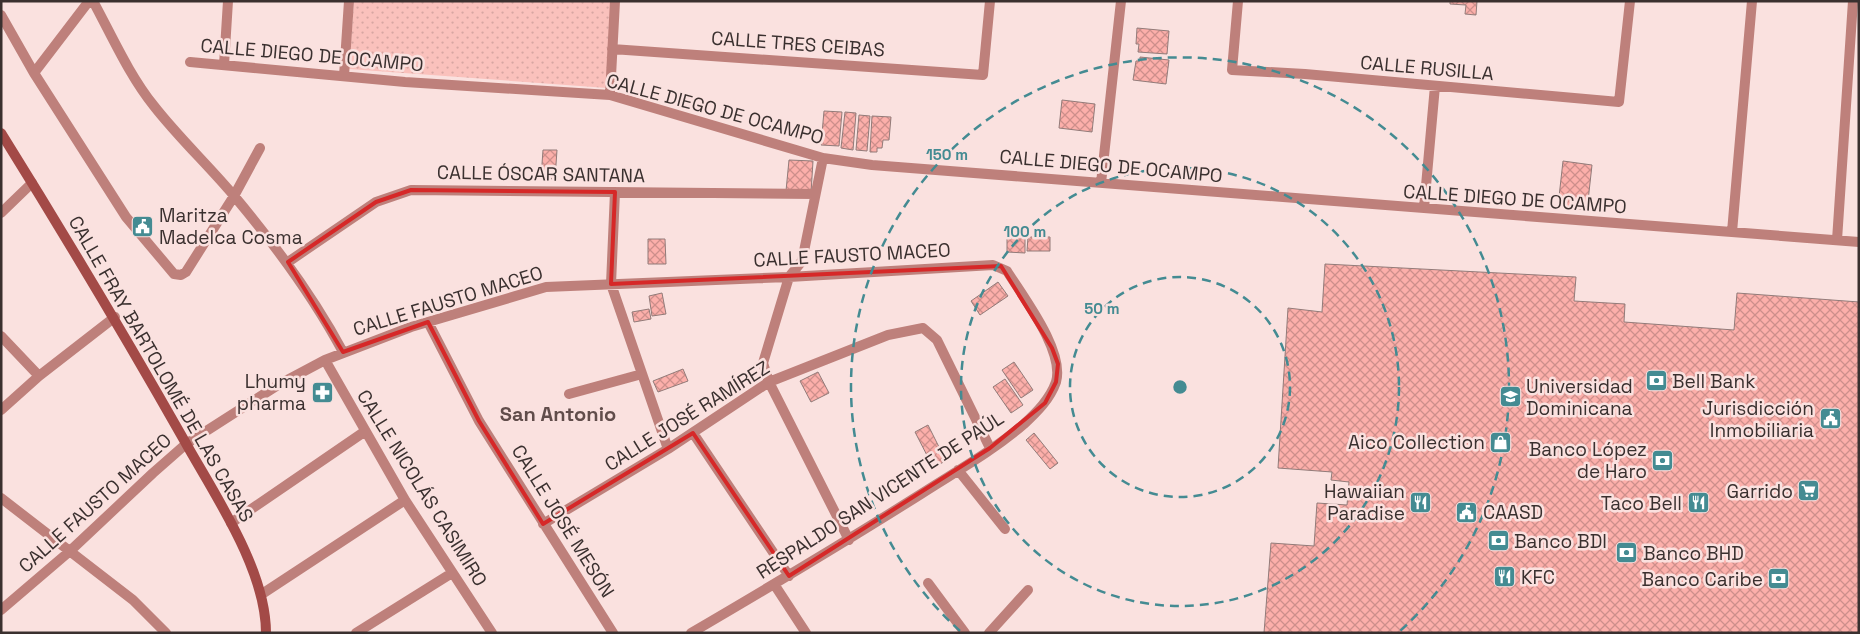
<svg xmlns="http://www.w3.org/2000/svg" width="1860" height="634" viewBox="0 0 1860 634" font-family="'Space Grotesk',sans-serif">
<style>
.park{fill:url(#park-dots)}
.building{fill:url(#building-cross-hatch);stroke:#927b79}
.lines{fill:none;stroke-linecap:round;stroke-linejoin:round}
.street{stroke:#be807b;stroke-width:10}
.secondary{stroke:#a34a47;stroke-width:10}
.marked{fill:none;stroke:#d62828;stroke-width:4;stroke-linejoin:round}
.ring{fill:none;stroke:#448b92;stroke-width:2.5;stroke-dasharray:9 6}
.labels{text-anchor:middle;dominant-baseline:central;stroke-width:5;stroke-linejoin:round;paint-order:stroke}
.street-label{font-size:19px;fill:#3a302f;stroke:#fae1df}
.poi-label{font-size:19px;fill:#3a302f;stroke:#fae1df;text-anchor:end}
.neighbourhood-label{font-size:20px;font-weight:bold;fill:#614d4b;stroke:#fae1df}
.centre{fill:#448b92;stroke:#fae1df;stroke-width:2.5}
.ring-label{font-size:15px;text-anchor:middle;font-weight:bold;fill:#448b92;stroke:#fae1df;stroke-width:5;stroke-linejoin:round;paint-order:stroke}
</style>
<defs>
<pattern id="park-dots" width="8" height="8" patternUnits="userSpaceOnUse" patternTransform="scale(1.25)"><rect width="8" height="8" fill="#fac1bc"/><path d="M2 2h.1M6 6h.1" fill="none" stroke="#d7a6a2" stroke-width="1.8" stroke-linecap="round"/></pattern>
<pattern id="building-cross-hatch" width="8" height="8" patternUnits="userSpaceOnUse" patternTransform="scale(1.25)"><rect width="8" height="8" fill="#fcafaa"/><path d="M0 0l8 8M0 8l8-8" fill="none" stroke="#cd8f8b"/></pattern>
</defs>
<rect width="100%" height="100%" fill="#fae1df"/>
<path class="park" d="M354 1H612L607 88 349 69Z"/>
<path class="building" d="M1450 1H1477L1476 15 1465 14 1466 5 1450 4Z
M1137 28 1169 31 1167 54 1138 52 1139 44H1136Z
M1140 57 1169 60 1166 84 1133 80 1136 61H1140Z
M1062 100 1095 104 1092 132 1059 128Z
M824 111 842 112 839 146 821 145Z
M845 112 856 113 853 150 841 148Z
M859 115 870 116 867 151 856 150Z
M872 116 891 117 889 140H883L882 148H877V152H870Z
M543 150H557L555 179 541 178Z
M789 160 813 161 811 193 786 191Z
M1563 161 1592 165 1587 210 1558 206Z
M1007 229 1025 230V253L1007 252Z
M1028 237H1050V251H1027Z
M648 239H665L666 264H648Z
M1325 264 1576 277 1574 301 1625 304 1624 322 1734 330 1737 293 1859 302V633H1264L1271 543 1314 546 1317 503 1347 505 1349 482 1331 480 1332 472 1278 468 1288 308 1322 312Z
M998 282 1008 296 980 315 971 301Z
M662 293 666 314 652 316 649 296Z
M649 309 651 319 634 322 632 312Z
M1014 362 1033 390 1021 398 1002 370Z
M683 369 688 381 658 392 653 381Z
M818 372 829 393 811 402 800 381Z
M1005 379 1023 405 1011 413 993 387Z
M928 425 946 461 933 467 915 432Z
M1034 433 1058 463 1050 469 1026 440Z"/>
<g class="lines">
<path class="street" d="M93 1C112 36 129 75 154 106 179 138 209 166 235 197 276 246 313 296 343 352
M1238 1 1232 70 1305 74 1619 102 1630 1
M1 15 34 73 126 217 174 274 181 275 186 272 234 196 260 148
M612 49 983 75 990 1
M190 62 405 82 610 95 823 158 872 165 1859 242
M224 65 228 1
M34 73 89 1
M344 76 349 1
M610 95 615 1
M823 158 802 261 789 277 763 363 769 382 849 540
M1101 183 1121 1
M615 192 611 284 668 449
M1424 208 1435 86
M1 213 32 183
M1732 232 1752 1
M1837 240 1853 1
M288 262 376 202 411 190 815 194
M428 322 479 421 613 633
M1 336 39 376
M325 360 405 500 492 633
M569 394 642 374
M1 410 39 376 115 317
M693 433 789 576
M958 470 1005 529
M1 498 133 600 166 633
M231 523 364 432
M543 524 668 449 769 382 888 335 923 328 937 340 990 448
M928 583 965 633
M774 584 806 633
M262 594 405 500
M1 610 70 551 153 473 186 444 278 385 325 360 411 327 546 287 789 277 993 265 1007 271C1023 297 1065 351 1056 382 1050 399 1037 412 1024 424 993 451 955 472 921 494 845 542 768 588 691 633
M356 633 452 573
M989 633 1028 590"/>
<path class="secondary" d="M1 133C64 234 125 336 184 440 214 494 266 569 266 633"/>
</g>
<path class="marked" d="M411 190 615 192 611 284 1001 266 1052 348 1058 364 1056 382 1045 403 990 448 789 576 693 433 543 524 479 421 428 322 343 352 288 262 376 202Z"/>
<g class="ring">
<circle cx="1180" cy="387" r="110"/>
<circle cx="1180" cy="387" r="219"/>
<path d="M960 631A329 329 0 1 1 1400 631"/>
</g>
<defs>
<symbol id="civic-square" viewBox="-11 -11 22 22"><rect x="-9" y="-9" width="18" height="18" rx="4" fill="#448b92" stroke="#fae1df"/><path d="M-.6-6.5H3V-4.5H.6V-3L4-1V1h2V6H-6V1h2V-1L-.6-3ZM-1.2 2.5V6h2.4V2.5Z" fill="#fff"/></symbol>
<symbol id="bank-square" viewBox="-11 -11 22 22"><rect x="-9" y="-9" width="18" height="18" rx="4" fill="#448b92" stroke="#fae1df"/><path d="M-6-4H6V4H-6ZM0-2.3a2.3 2.3 0 1 0 0 4.6a2.3 2.3 0 1 0 0-4.6Z" fill="#fff"/></symbol>
<symbol id="pharmacy-square" viewBox="-11 -11 22 22"><rect x="-9" y="-9" width="18" height="18" rx="4" fill="#448b92" stroke="#fae1df"/><path d="M-2-6h4v4h4v4h-4v4h-4v-4h-4v-4h4Z" fill="#fff"/></symbol>
<symbol id="university-square" viewBox="-11 -11 22 22"><rect x="-9" y="-9" width="18" height="18" rx="4" fill="#448b92" stroke="#fae1df"/><path d="M0-5L7-2L0 1L-7-2ZM-4 1L0 2.5L4 1V4Q0 6-4 4Z" fill="#fff"/></symbol>
<symbol id="shop-square" viewBox="-11 -11 22 22"><rect x="-9" y="-9" width="18" height="18" rx="4" fill="#448b92" stroke="#fae1df"/><path d="M-5-2.5h2.3a2.7 3.5 0 0 1 5.4 0H5L5.5 6h-11ZM-1.5-2.5h3a1.5 2.3 0 0 0-3 0Z" fill="#fff"/></symbol>
<symbol id="supermarket-square" viewBox="-11 -11 22 22"><rect x="-9" y="-9" width="18" height="18" rx="4" fill="#448b92" stroke="#fae1df"/><path d="M-6-5.5h2.5l.6 2H6L4.5 2H-2.5L-4.4-4H-6ZM-1.5 3.2a1.3 1.3 0 1 0 .1 0ZM3 3.2a1.3 1.3 0 1 0 .1 0Z" fill="#fff"/></symbol>
<symbol id="restaurant-square" viewBox="-11 -11 22 22"><rect x="-9" y="-9" width="18" height="18" rx="4" fill="#448b92" stroke="#fae1df"/><path d="M-5-6h1v4h1v-4h1v4h1v-4h1v5L-1.5 .5V6h-2V.5L-5-1ZM5-6V6H3V1.5H1.5Q1.5-4 5-6Z" fill="#fff"/></symbol>
</defs>
<g fill-rule="evenodd">
<use href="#civic-square" x="130" y="214" width="25" height="25"/>
<use href="#bank-square" x="1644" y="368" width="25" height="25"/>
<use href="#pharmacy-square" x="310" y="380" width="25" height="25"/>
<use href="#university-square" x="1498" y="384" width="25" height="25"/>
<use href="#civic-square" x="1818" y="406" width="25" height="25"/>
<use href="#shop-square" x="1488" y="430" width="25" height="25"/>
<use href="#bank-square" x="1650" y="448" width="25" height="25"/>
<use href="#supermarket-square" x="1796" y="478" width="25" height="25"/>
<use href="#restaurant-square" x="1408" y="490" width="25" height="25"/>
<use href="#restaurant-square" x="1686" y="490" width="25" height="25"/>
<use href="#civic-square" x="1454" y="500" width="25" height="25"/>
<use href="#bank-square" x="1486" y="528" width="25" height="25"/>
<use href="#bank-square" x="1614" y="540" width="25" height="25"/>
<use href="#restaurant-square" x="1492" y="564" width="25" height="25"/>
<use href="#bank-square" x="1766" y="566" width="25" height="25"/>
</g>
<g class="labels">
<g class="street-label">
<text transform="translate(798 44) rotate(4)">CALLE TRES CEIBAS</text>
<text transform="translate(312 55) rotate(5)">CALLE DIEGO DE OCAMPO</text>
<text transform="translate(1427 68) rotate(5)">CALLE RUSILLA</text>
<text transform="translate(715 109) rotate(15)">CALLE DIEGO DE OCAMPO</text>
<text transform="translate(1111 166) rotate(5)">CALLE DIEGO DE OCAMPO</text>
<text transform="translate(541 174) rotate(1)">CALLE ÓSCAR SANTANA</text>
<text transform="translate(1515 199) rotate(4)">CALLE DIEGO DE OCAMPO</text>
<text transform="translate(852 255) rotate(-3)">CALLE FAUSTO MACEO</text>
<text transform="translate(448 301) rotate(-17)">CALLE FAUSTO MACEO</text>
<text transform="translate(161 369) rotate(60)">CALLE FRAY BARTOLOMÉ DE LAS CASAS</text>
<text transform="translate(687 416) rotate(-32)">CALLE JOSÉ RAMÍREZ</text>
<text transform="translate(422 488) rotate(58)">CALLE NICOLÁS CASIMIRO</text>
<text transform="translate(880 495) rotate(-33)">RESPALDO SAN VICENTE DE PAÚL</text>
<text transform="translate(95 503) rotate(-42)">CALLE FAUSTO MACEO</text>
<text transform="translate(563 521) rotate(58)">CALLE JOSÉ MESÓN</text>
</g>
<g class="poi-label">
<text x="159" y="215" text-anchor="start">Maritza<tspan x="159" dy="22">Madelca Cosma</tspan></text>
<text x="306" y="381">Lhumy<tspan x="306" dy="22">pharma</tspan></text>
<text x="1672" y="381" text-anchor="start">Bell Bank</text>
<text x="1526" y="386" text-anchor="start">Universidad<tspan x="1526" dy="22">Dominicana</tspan></text>
<text x="1814" y="408">Jurisdicción<tspan x="1814" dy="22">Inmobiliaria</tspan></text>
<text x="1485" y="442">Aico Collection</text>
<text x="1647" y="449">Banco López<tspan x="1647" dy="22">de Haro</tspan></text>
<text x="1405" y="491">Hawaiian<tspan x="1405" dy="22">Paradise</tspan></text>
<text x="1793" y="491">Garrido</text>
<text x="1682" y="503">Taco Bell</text>
<text x="1483" y="512" text-anchor="start">CAASD</text>
<text x="1514" y="541" text-anchor="start">Banco BDI</text>
<text x="1643" y="553" text-anchor="start">Banco BHD</text>
<text x="1521" y="577" text-anchor="start">KFC</text>
<text x="1763" y="579">Banco Caribe</text>
</g>
<g class="neighbourhood-label">
<text x="558" y="414">San Antonio</text>
</g>
</g>
<circle cx="1180" cy="387" r="8" class="centre"/>
<g class="ring-label">
<text x="947" y="160">150 m</text>
<text x="1025" y="237">100 m</text>
<text x="1102" y="314">50 m</text>
</g>
<rect width="1860" height="634" fill="none" stroke="#3a302f" stroke-width="5"/>
</svg>
